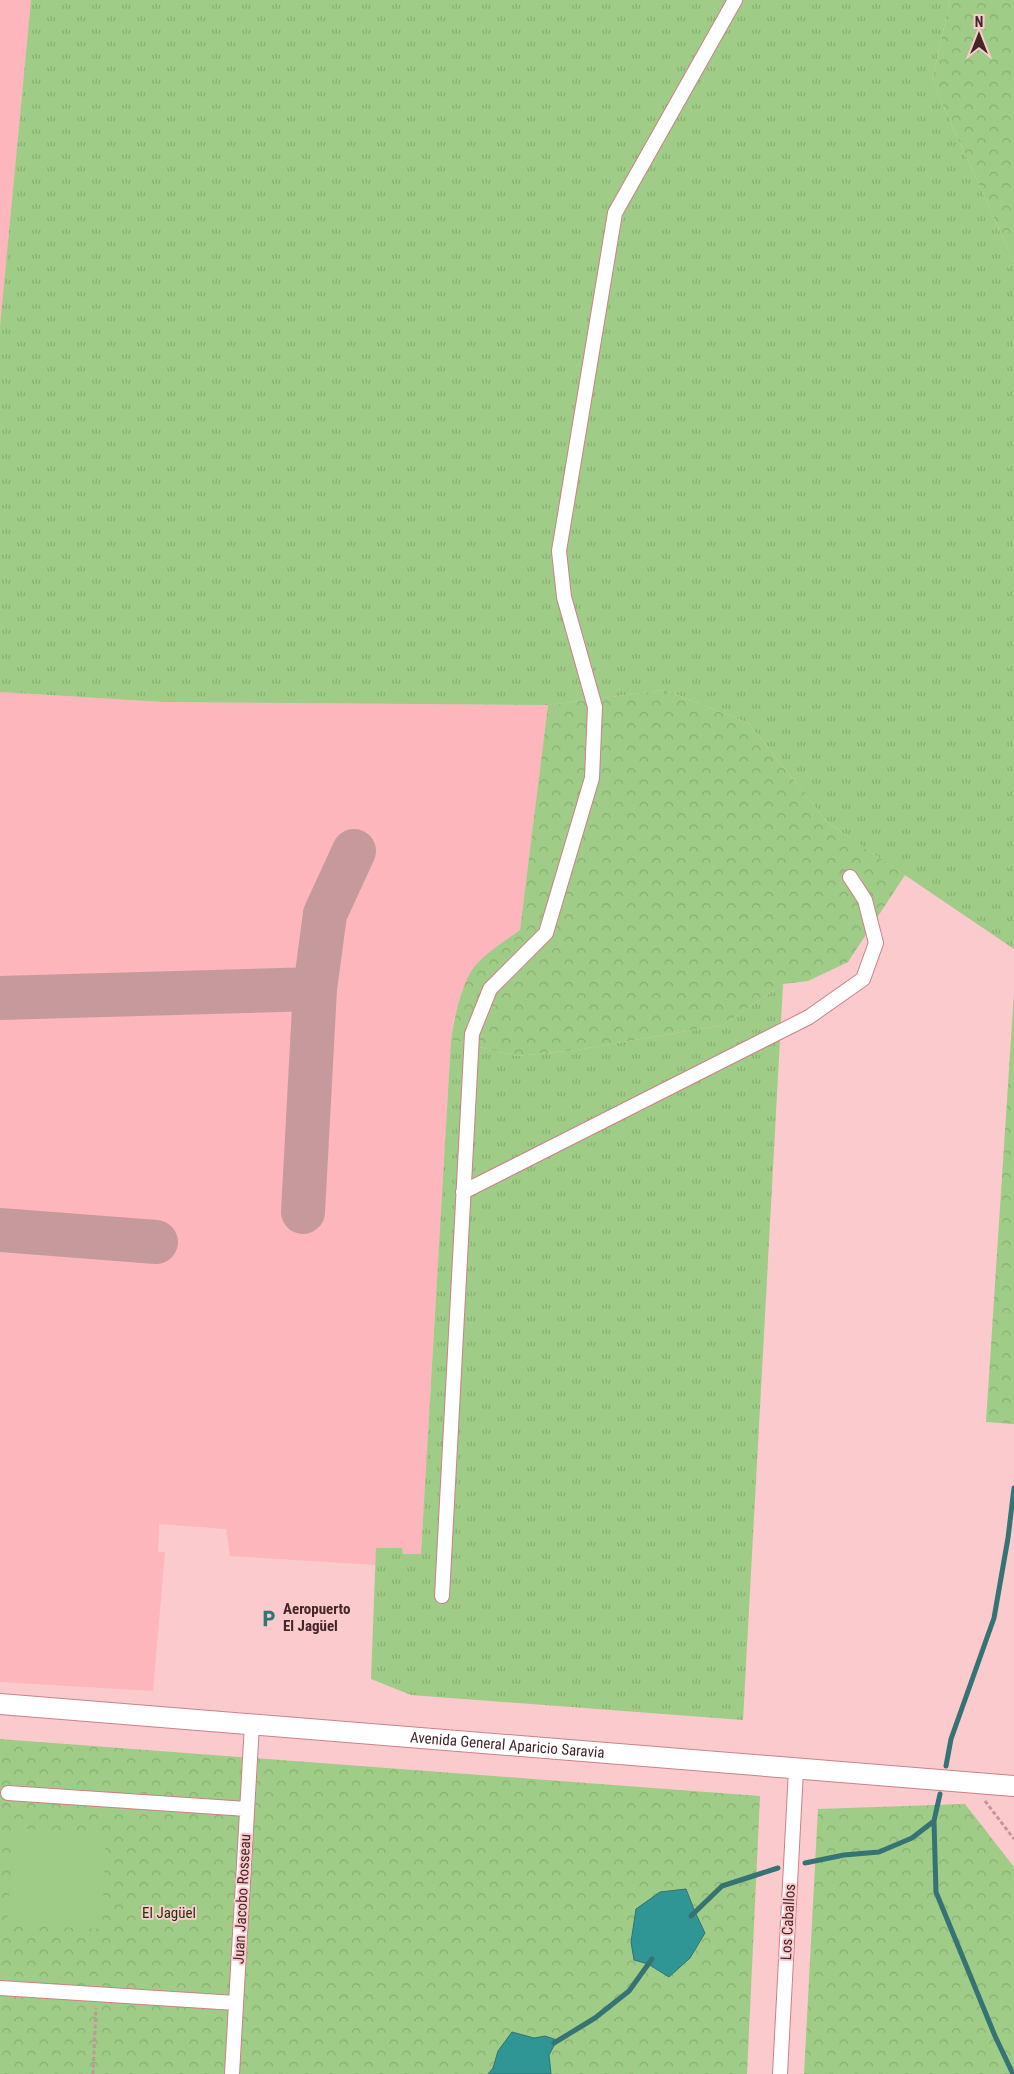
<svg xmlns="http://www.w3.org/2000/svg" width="1014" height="2074" viewBox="0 0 1014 2074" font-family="'Roboto Condensed',sans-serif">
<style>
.built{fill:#fdb6bb}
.grass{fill:url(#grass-tufts)}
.forest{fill:url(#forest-crowns)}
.pitch{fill:#9fcc86}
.water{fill:#2f9595;stroke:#357374}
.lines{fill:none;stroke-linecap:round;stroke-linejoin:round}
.stream{stroke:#357374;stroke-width:5}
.taxiway{stroke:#c69a9c;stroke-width:44}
.minor-casing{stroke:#cc8187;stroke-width:16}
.secondary-casing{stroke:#cc8187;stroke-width:22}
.path{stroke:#c29799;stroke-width:3;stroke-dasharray:4 2.5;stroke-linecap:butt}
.minor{stroke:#fff;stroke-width:14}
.secondary{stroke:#fff;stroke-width:20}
.labels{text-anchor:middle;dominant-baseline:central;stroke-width:4;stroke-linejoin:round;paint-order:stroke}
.poi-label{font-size:15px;font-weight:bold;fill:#442528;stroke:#fbcacc;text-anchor:start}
.street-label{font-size:15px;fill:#442528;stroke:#fbcacc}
.park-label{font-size:15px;fill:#1a3308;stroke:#fbcacc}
</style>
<defs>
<pattern id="grass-tufts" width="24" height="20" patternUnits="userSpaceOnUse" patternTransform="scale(1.25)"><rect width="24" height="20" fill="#9fcc86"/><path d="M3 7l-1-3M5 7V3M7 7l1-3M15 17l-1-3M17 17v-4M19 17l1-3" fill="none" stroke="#8aaf74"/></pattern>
<pattern id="forest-crowns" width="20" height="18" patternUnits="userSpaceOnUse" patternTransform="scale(1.25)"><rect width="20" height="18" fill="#9fcc86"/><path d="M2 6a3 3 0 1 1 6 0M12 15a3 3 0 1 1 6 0" fill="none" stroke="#8aaf74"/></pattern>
</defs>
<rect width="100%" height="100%" fill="#fbcacc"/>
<path class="built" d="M0 0H31L0 326Z
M0 692 163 702 548 705 520 930 485 957 454 1018 451 1040 421 1555 402 1554V1548L376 1549V1565L230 1556 226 1529 159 1524 158 1552H165L153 1691 0 1682Z"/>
<path class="grass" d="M31 0H950L932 81 1014 262V949L828 823 748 723 665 690 548 705 163 702 0 692V326Z
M783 984 743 1720 411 1695 371 1679 376 1548H402L403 1554H421L451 1040 516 1056 576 1050 723 1025Z"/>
<path class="forest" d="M950 0H1014V262L932 81Z
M665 690 748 723 828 823 905 875 848 962 808 981 783 984 723 1025 576 1050 516 1056 451 1040C454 1019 460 992 470 973 481 955 504 942 520 930L548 705Z
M1014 993V1424L986 1422Z
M0 1739 760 1796 747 2074H0Z
M965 1804 1014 1867V2074H804L818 1809Z"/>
<path class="pitch" d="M14 1828 106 1833 102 1929 7 1925Z"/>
<path class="water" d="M686 1889 695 1912 705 1933 690 1958 669 1977 648 1964 634 1960 631 1942 636 1909 660 1892Z
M512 2032 534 2038 545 2036 557 2040 549 2055 551 2074H488L493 2068 498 2051Z"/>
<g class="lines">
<path class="stream" d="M946 1766 951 1739 994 1618 1008 1538 1014 1488
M940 1794 934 1821 936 1892 995 2036 1013 2074
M805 1863 844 1855 879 1852 912 1838 934 1821
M691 1916 722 1886 778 1868
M554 2043 595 2018 629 1991 652 1959"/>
<path class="taxiway" d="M0 998 315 989
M303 1212 315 989 325 914 354 851
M0 1230 156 1242"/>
<defs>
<path id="minor" d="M463 1192 809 1017 863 979 876 943 865 900 850 877
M442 1596 472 1034 490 989 546 933 592 778 595 707 564 597 559 551 615 213 735 0
M8 1793 247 1809
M0 1988 236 2003
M232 2074 252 1724
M780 2074 796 1770"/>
<g id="secondary">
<path id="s1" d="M0 1704 1014 1786"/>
</g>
</defs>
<use href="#minor" class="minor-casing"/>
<use href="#secondary" class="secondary-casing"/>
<path class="path" d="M985 1801 1014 1839
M93 2074 96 2008"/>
<use href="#minor" class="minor"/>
<use href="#secondary" class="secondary"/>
</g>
<defs>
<symbol id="parking-bare" viewBox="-9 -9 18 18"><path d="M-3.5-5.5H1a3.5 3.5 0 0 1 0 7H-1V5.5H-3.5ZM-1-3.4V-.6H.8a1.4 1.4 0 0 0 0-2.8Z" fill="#2f7878" stroke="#fbcacc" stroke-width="2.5" paint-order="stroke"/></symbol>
</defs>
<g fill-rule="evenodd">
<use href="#parking-bare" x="256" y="1606" width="25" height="25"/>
</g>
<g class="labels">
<g class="poi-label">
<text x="283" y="1609">Aeropuerto<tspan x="283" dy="17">El Jagüel</tspan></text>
</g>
<g class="street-label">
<text stroke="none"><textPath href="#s1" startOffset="509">Avenida General Aparicio Saravia</textPath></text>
<text transform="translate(242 1899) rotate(-87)">Juan Jacobo Rosseau</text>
<text transform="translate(788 1922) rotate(-87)">Los Caballos</text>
</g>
<g class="park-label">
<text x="169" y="1913">El Jagüel</text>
</g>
</g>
<g transform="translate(979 35)" stroke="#fbcacc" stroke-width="4" paint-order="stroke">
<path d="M0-4L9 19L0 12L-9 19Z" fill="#442528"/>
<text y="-8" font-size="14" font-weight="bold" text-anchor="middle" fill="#442528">N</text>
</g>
</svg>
